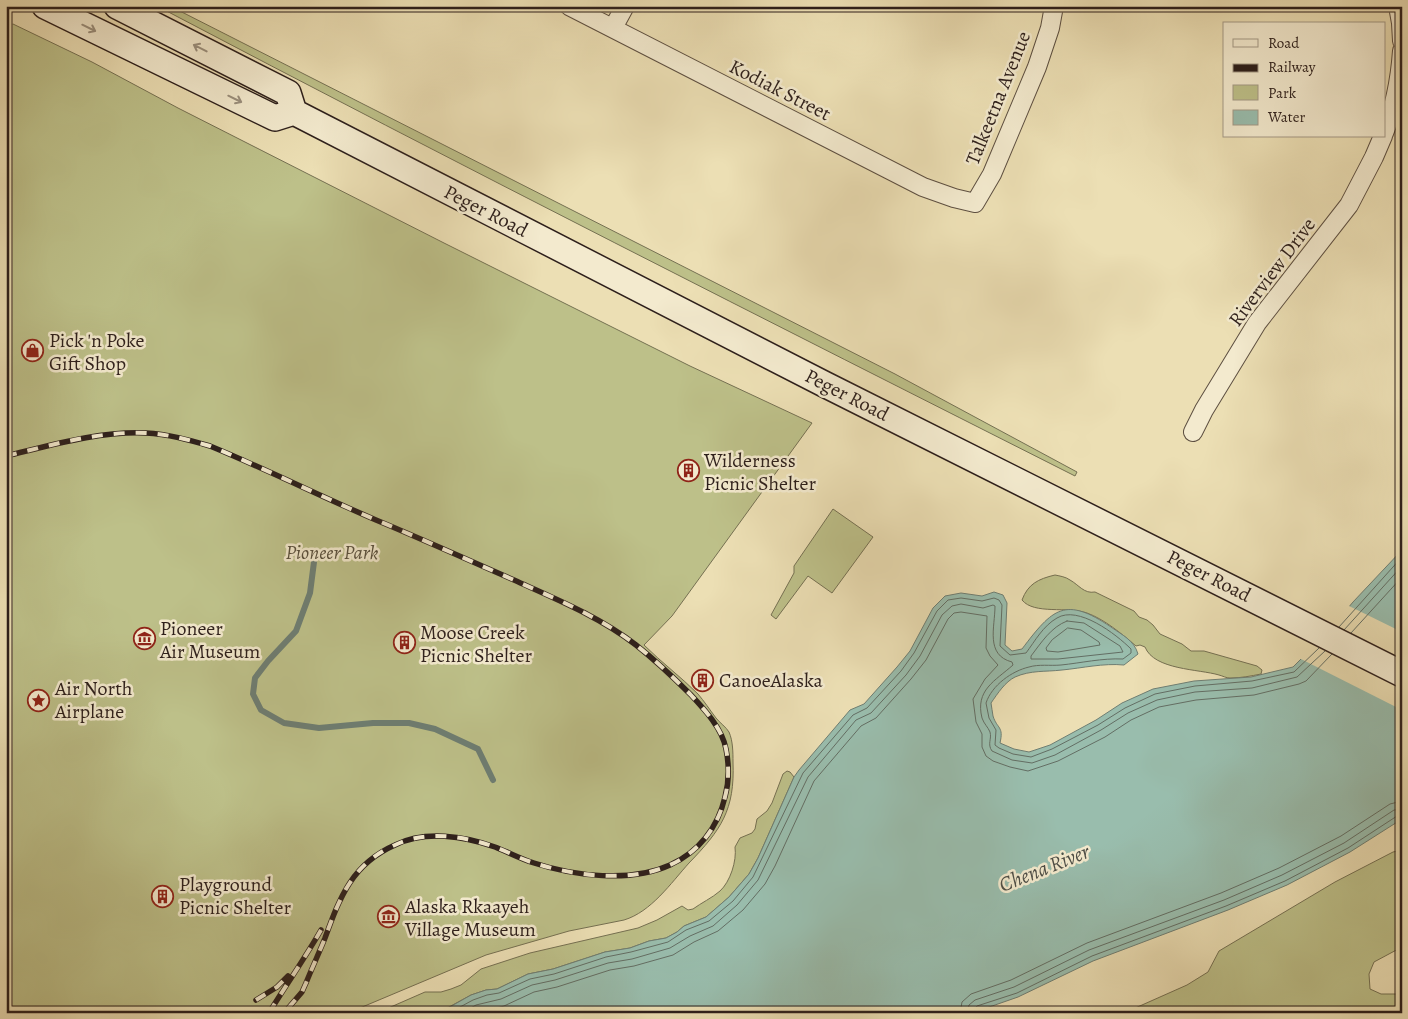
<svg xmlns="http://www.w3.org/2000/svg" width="1408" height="1019" viewBox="0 0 1408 1019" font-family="Alegreya,serif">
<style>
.green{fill:#bdc089;stroke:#757052}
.water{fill:#99bdad;stroke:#6e7e73}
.pier{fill:#ecdfb4}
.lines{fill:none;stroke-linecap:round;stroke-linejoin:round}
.shore{stroke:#636e64;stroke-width:1}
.stream{stroke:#6e7e73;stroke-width:6}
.street-casing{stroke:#5d4f41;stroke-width:20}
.secondary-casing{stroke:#2d1f1b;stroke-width:28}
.street{stroke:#f3eace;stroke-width:18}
.secondary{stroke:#f3eace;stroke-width:25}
.rail-casing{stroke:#2d1f1b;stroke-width:5.5}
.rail{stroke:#f3eace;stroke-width:4;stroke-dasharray:11;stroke-linecap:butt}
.oneway{stroke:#9a8f7d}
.labels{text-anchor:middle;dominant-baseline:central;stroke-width:5;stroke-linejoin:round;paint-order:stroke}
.street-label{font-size:20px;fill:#2d1f1b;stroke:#f3eace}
.poi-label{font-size:20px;fill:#2d1f1b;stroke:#f3eace;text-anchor:start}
.park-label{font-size:20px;font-style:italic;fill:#584f3c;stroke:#f3eace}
.water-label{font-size:21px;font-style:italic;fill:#4d4e47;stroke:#f3eace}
</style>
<rect width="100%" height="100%" fill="#ecdfb4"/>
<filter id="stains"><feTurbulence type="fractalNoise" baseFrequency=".004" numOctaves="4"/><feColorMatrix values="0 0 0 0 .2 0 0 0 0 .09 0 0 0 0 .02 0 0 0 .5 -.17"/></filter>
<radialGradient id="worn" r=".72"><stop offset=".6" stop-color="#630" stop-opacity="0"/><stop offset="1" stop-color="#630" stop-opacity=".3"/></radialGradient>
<path class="green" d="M157 6H170L895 374 1077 472 1075 476C768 321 461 166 157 6Z
M13 24 92 62 178 108 444 243 690 366 812 423 672 616 644 645C661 662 681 677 698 694 704 701 710 710 716 718 720 723 726 727 729 732 733 741 733 753 733 762 735 810 721 830 689 863 671 883 651 912 624 920L569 931 486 955 348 1013H6V26Z
M833 509 873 537 832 593 808 576 776 619 771 615 794 573V566Z
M1055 575C1060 576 1066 577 1070 580 1079 585 1084 594 1095 592L1134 611 1139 617 1147 620 1153 625 1160 634 1182 644 1191 651H1204L1257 666 1262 670 1261 674C1251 676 1241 678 1230 678 1226 678 1223 676 1219 675 1199 669 1154 670 1145 647L1140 645 1136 646C1122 634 1104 619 1087 613 1068 606 1034 615 1022 600 1028 584 1038 579 1055 575Z
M787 771 790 772 794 777 758 858 749 874 729 897 706 917 684 926 677 932 666 938 649 941 630 948 605 952 553 969 528 974 497 989 486 990 471 995 438 1013H377L425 992H441L451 989 461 985 481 969 530 953 638 928 657 920 682 906 688 910 693 909C701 903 712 898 720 891 730 882 737 861 735 847L740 838 752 833 755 829 757 819 767 811 772 803 783 774Z
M1402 850V947L1374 962 1369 974 1370 989 1381 994H1402V1013H1124L1187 985 1208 972 1219 951 1335 882 1393 852Z"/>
<path class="water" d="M1402 550V819L1350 852 1287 885 1228 910 1093 961 1018 997 972 1013H439L471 995 486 990 497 989 528 974 553 969 605 952 630 948 649 941 666 938 677 932 684 926 706 917 729 897 749 874 758 858 794 777 799 770 850 710 864 704 897 667 910 651 933 608 945 596 961 593 982 596 994 592 1003 595 1007 603 1005 645 1012 651 1022 649C1053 608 1065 596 1111 627 1122 635 1134 640 1138 654L1124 665C1103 663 1083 668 1062 670 1045 672 1031 670 1015 677 1005 682 998 693 991 703 992 707 992 712 993 716 997 729 1004 726 1000 743L1014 749 1029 752 1050 745 1096 720 1122 703 1153 689 1194 681 1251 677 1293 667 1327 633 1353 602Z"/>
<path class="pier" d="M1347 605 1402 632V710L1299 658 1325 631Z"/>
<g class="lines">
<path class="shore" d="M1067 621 1084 623 1120 646 1123 652 1058 659H1031V656C1041 643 1051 627 1067 621Z
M1339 627 1402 557
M1068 628 1081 630 1099 642 1100 645 1058 652 1047 651 1046 648 1052 640Z
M1344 630 1402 566
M1351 633 1402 577
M449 1013 473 1000 487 995 499 993 530 979 554 974 606 957 631 952 668 942 686 930 709 921 733 901 753 877 803 773 853 715 867 708 901 671 914 653 937 611 948 600 961 598 982 601 994 598 999 600 1002 605 1000 646 1010 655 1026 653C1035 641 1043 626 1057 618 1078 605 1116 634 1131 649V653L1123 659C1102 658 1081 663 1061 665 1050 666 1039 664 1029 667 1012 671 992 685 986 703L989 718 996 730 995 745 999 748 1013 754 1031 757 1052 749 1098 725 1125 708 1155 694 1195 686 1252 681 1294 672 1319 648
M462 1013 476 1005 501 999 532 985 555 980 608 963 632 959 670 948 690 936 713 926 737 905 758 880 808 777 856 720 871 713 906 675 920 656 942 615 952 606 961 604 983 608 993 605 995 606C995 627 985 655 1012 662L1013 665C995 681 975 690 982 718 984 724 988 727 990 732 992 739 987 744 992 751L1012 760 1032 763 1055 755 1101 730 1128 713 1157 700 1195 692 1252 688 1297 677 1325 651
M478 1013 504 1006 534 992 557 987 610 970 634 966 673 955 694 942 718 931 743 910 765 884 775 866 814 781 861 726 876 718 911 679 926 660 948 619 954 613 961 612 987 616 986 648 990 656 998 665 985 679 973 699 976 722 982 734V747L986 756 993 761 1010 767 1028 771 1058 761 1105 737 1131 720 1159 707 1196 700 1254 695 1299 684 1306 681 1332 654
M960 1013 962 1002 971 994 1011 980 1087 943 1221 893 1279 868 1341 836 1390 804 1402 801
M967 1013 969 1005 975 1000 1014 987 1089 950 1224 900 1282 875 1344 843 1394 810 1402 809
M974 1013V1009L977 1006 1017 993 1092 956 1226 906 1285 881 1348 848 1397 816 1402 815"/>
<path class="stream" d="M314 562 310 593 296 631 268 661 255 678 253 694 261 710 284 723 319 728 373 723H409L435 729 478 749 493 780"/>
<defs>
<path id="street" d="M569 6 923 187 954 198 975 203 992 174 1037 67 1050 28 1054 6
M1398 6 1401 23 1402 41
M613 28 625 6
M1384 133C1395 107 1400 79 1402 51
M1193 432 1204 410 1257 323 1349 205 1374 157 1383 136"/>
<path id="secondary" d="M45 6 275 118 294 112 824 384 1402 674
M117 6 288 93 294 112"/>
</defs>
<use href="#street" class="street-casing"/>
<use href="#secondary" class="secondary-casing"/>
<use href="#street" class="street"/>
<use href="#secondary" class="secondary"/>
<defs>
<path id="rail" d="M6 456C52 445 99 431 146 433 168 434 189 440 210 446 266 469 320 496 376 520 422 539 468 560 514 580 556 599 600 617 636 645 655 660 673 677 690 694 704 709 722 728 726 749 729 764 729 782 725 797 718 827 699 852 670 865 631 883 574 876 534 863 521 859 508 852 495 847 464 836 425 830 395 845 352 864 340 897 325 938 319 953 312 968 306 983L302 992 284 1013
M256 1000 277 987 288 976
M269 1013C286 985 305 958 321 930"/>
</defs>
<use href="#rail" class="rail-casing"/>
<use href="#rail" class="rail"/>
</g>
<defs><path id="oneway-shaft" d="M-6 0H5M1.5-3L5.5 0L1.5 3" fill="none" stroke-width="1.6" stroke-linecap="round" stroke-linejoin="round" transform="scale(1.25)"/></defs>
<g class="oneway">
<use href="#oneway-shaft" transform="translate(89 28) rotate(26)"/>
<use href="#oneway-shaft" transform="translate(200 48) rotate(-153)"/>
<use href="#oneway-shaft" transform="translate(235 99) rotate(26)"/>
</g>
<defs>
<symbol id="shop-ring" viewBox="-11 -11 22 22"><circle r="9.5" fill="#f3eace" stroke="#8f2418" stroke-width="1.5"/><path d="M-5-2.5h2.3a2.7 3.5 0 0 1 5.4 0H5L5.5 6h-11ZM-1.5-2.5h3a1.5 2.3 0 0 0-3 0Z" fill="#8f2418"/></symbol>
<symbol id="building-ring" viewBox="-11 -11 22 22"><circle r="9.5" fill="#f3eace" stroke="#8f2418" stroke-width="1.5"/><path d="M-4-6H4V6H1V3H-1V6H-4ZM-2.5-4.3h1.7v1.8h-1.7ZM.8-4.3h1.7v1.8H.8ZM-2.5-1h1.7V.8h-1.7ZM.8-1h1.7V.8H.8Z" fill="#8f2418"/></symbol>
<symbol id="museum-ring" viewBox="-11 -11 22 22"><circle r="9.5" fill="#f3eace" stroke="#8f2418" stroke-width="1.5"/><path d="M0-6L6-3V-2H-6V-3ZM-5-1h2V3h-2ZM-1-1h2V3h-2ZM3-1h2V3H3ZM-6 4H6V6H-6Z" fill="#8f2418"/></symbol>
<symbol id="sight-ring" viewBox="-11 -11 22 22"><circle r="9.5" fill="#f3eace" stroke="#8f2418" stroke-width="1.5"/><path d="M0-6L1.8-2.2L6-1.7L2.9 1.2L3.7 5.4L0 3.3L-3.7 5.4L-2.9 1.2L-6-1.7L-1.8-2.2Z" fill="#8f2418"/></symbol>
</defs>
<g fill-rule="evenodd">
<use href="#shop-ring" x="20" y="338" width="25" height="25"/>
<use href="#building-ring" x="676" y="458" width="25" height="25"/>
<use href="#museum-ring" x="132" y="626" width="25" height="25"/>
<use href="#building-ring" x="392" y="630" width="25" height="25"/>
<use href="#building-ring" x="690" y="668" width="25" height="25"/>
<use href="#sight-ring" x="26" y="688" width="25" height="25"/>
<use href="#building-ring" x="150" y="884" width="25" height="25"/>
<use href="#museum-ring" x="376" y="904" width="25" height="25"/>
</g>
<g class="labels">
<g class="street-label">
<text transform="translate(780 90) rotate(27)">Kodiak Street</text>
<text transform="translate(998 98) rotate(-68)">Talkeetna Avenue</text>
<text transform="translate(486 211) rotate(27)">Peger Road</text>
<text transform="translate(1272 272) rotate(-53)">Riverview Drive</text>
<text transform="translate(847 395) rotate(27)">Peger Road</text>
<text transform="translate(1209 576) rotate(27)">Peger Road</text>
</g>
<g class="poi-label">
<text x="49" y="340">Pick 'n Poke<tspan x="49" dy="23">Gift Shop</tspan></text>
<text x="704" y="460">Wilderness<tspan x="704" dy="23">Picnic Shelter</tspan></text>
<text x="160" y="628">Pioneer<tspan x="160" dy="23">Air Museum</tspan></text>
<text x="420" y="632">Moose Creek<tspan x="420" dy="23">Picnic Shelter</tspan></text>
<text x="719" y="680">CanoeAlaska</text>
<text x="55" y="688">Air North<tspan x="55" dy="23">Airplane</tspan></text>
<text x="179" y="884">Playground<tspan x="179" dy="23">Picnic Shelter</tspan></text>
<text x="405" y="906">Alaska Rkaayeh<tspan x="405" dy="23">Village Museum</tspan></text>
</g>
<g class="park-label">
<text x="332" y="552">Pioneer Park</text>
</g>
<g class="water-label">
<text transform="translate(1044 868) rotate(-22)">Chena River</text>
</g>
</g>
<rect width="1408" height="1019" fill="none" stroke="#ecdfb4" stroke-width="25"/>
<rect x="8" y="8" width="1393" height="1004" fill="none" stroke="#2d1f1b" stroke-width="2.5"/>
<rect x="12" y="12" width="1383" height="994" fill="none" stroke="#2d1f1b"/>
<rect x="1223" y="22" width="162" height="115" fill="#f3eace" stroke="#a49986"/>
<rect x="1233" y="39" width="25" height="8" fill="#f3eace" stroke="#a49986"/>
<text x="1268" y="48" font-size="15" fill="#2d1f1b">Road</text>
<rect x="1233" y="64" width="25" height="8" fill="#2d1f1b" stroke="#a49986"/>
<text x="1268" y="72" font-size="15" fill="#2d1f1b">Railway</text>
<rect x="1233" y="85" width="25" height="15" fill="#bdc089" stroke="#a49986"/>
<text x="1268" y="98" font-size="15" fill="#2d1f1b">Park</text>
<rect x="1233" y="110" width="25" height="15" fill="#99bdad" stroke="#a49986"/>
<text x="1268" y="122" font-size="15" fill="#2d1f1b">Water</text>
<rect width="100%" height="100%" filter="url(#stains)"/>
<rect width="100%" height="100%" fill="url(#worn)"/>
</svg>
